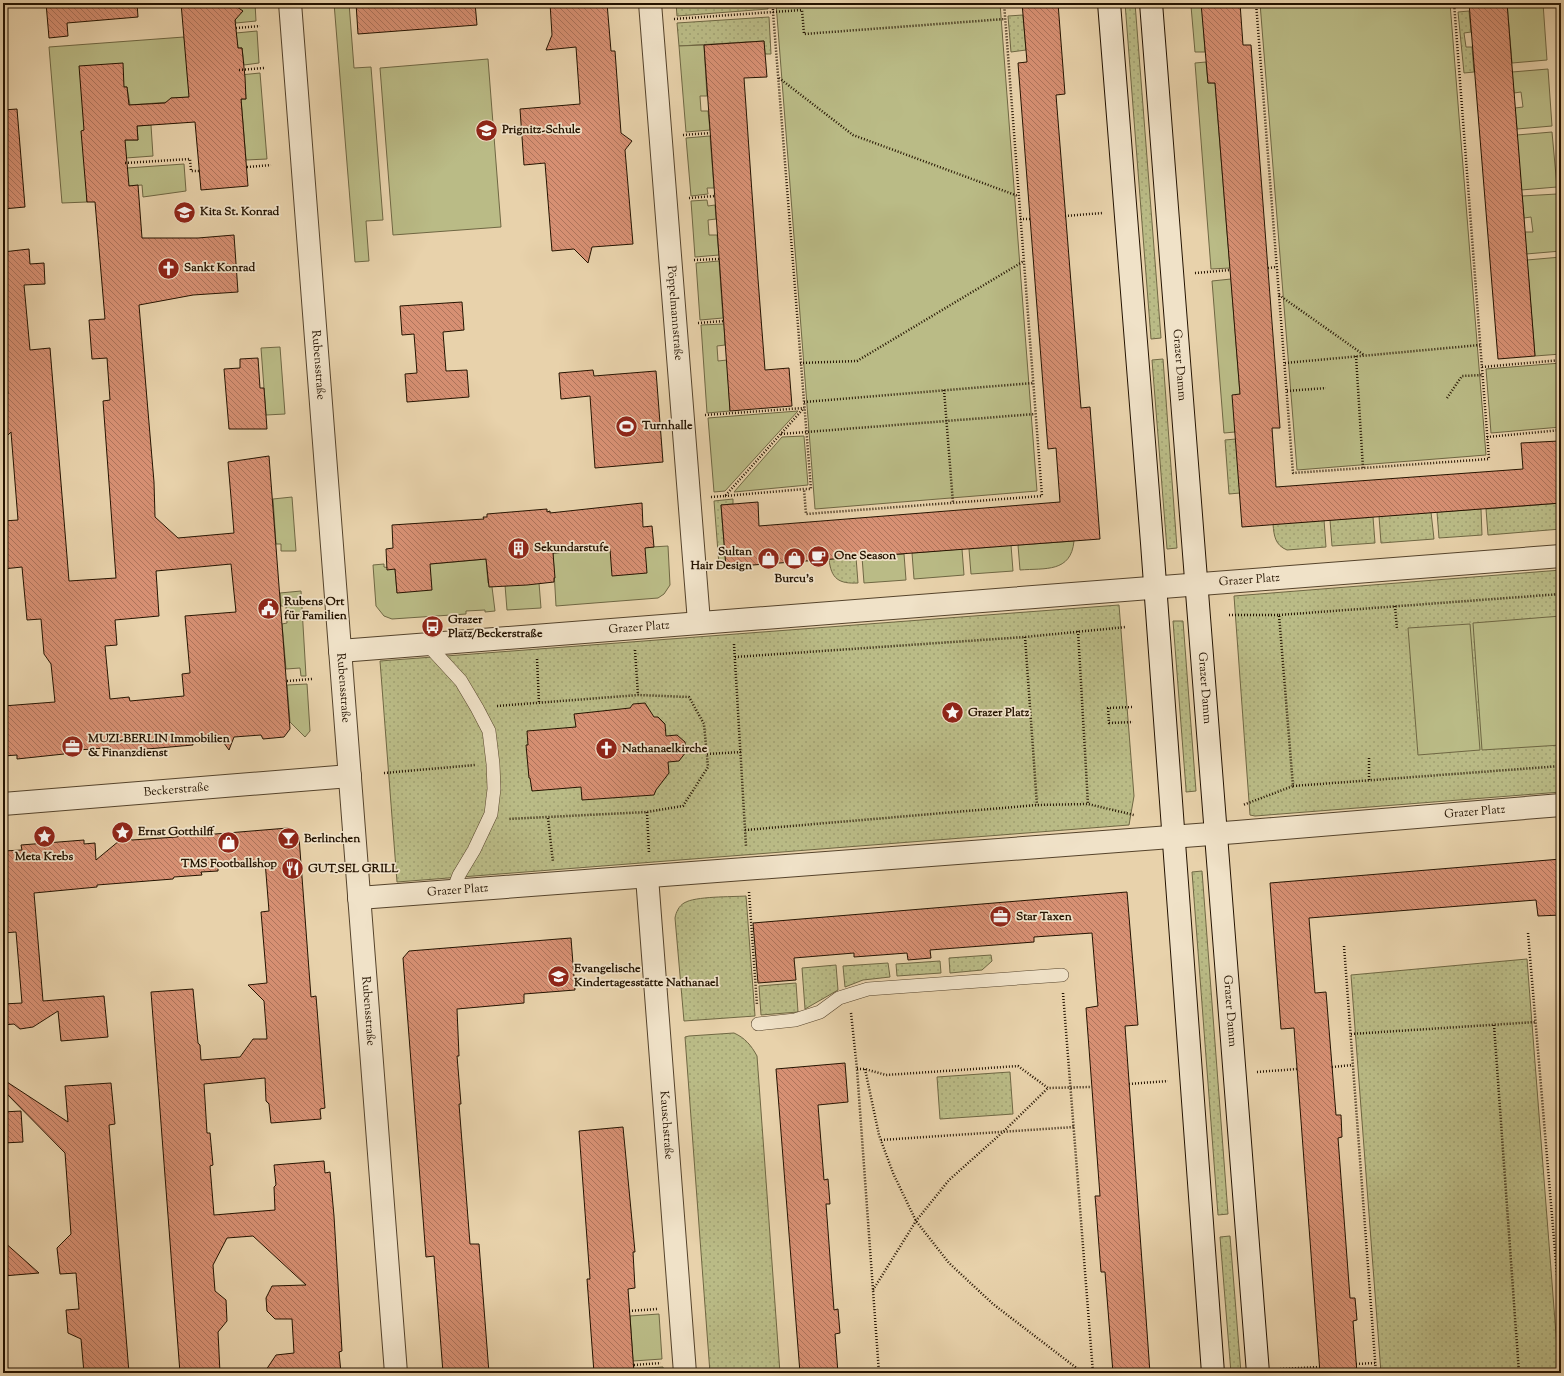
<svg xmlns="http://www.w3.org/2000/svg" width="1564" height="1376" viewBox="0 0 1564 1376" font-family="'Sorts Mill Goudy',serif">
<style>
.grass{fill:url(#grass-dots);stroke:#6f6743}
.garden{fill:#babb86;stroke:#6f6743}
.building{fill:url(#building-back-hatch);stroke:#241300;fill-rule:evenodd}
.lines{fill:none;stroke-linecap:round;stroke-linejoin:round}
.service-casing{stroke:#55432b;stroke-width:14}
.minor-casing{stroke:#55432b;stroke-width:24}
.tertiary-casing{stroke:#55432b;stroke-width:24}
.secondary-casing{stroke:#241300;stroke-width:24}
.path{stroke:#241300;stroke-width:2.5;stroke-dasharray:1 2;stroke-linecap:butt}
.service{stroke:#f0e2c8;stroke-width:13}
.minor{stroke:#f0e2c8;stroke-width:22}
.tertiary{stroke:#f0e2c8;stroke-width:22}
.secondary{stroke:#f0e2c8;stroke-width:22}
.labels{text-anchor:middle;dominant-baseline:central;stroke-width:3.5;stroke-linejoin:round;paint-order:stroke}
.poi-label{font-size:12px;font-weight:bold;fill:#241300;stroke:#f0e2c8;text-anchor:start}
.street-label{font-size:12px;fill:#241300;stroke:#f0e2c8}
</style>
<defs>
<pattern id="grass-dots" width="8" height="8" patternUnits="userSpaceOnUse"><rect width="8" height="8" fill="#babb86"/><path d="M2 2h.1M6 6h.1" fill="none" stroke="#a0a072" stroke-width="1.8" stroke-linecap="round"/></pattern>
<pattern id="building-back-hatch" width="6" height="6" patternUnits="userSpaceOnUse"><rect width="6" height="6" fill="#d79073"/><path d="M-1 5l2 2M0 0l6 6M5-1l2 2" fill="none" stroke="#ae745c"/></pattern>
</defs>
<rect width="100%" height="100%" fill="#e8d2ab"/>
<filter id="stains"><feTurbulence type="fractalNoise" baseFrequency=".005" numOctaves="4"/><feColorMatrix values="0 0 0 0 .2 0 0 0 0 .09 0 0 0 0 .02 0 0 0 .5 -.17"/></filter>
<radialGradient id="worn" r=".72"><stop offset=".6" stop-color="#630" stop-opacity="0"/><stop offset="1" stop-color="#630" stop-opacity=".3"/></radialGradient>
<path class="grass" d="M676 3H768V9L677 16Z
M1125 3H1135L1161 338 1151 339Z
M1469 11 1471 32 1464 33 1466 47H1472L1474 72 1464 73 1458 12Z
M1023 15 1026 50 1011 52 1008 16Z
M769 17 771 54H765L764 41 679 46 677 23Z
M1163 359 1177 548 1167 549 1152 360Z
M1236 439 1240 493 1229 494 1225 440Z
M733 499V504L721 505 726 567 719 565 714 501Z
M1561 503V529L1488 535 1486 509Z
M1481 509 1482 535 1439 538 1437 512Z
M1431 512 1434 539 1381 543 1379 516Z
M1373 517 1375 543 1332 546 1330 520Z
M1324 520 1326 547 1287 550C1275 545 1274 536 1273 524Z
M856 557 858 583C839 584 831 579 829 559Z
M1561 570V792L1255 816 1250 815 1234 596Z
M1119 605 1134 796 1129 825 397 882 380 661Z
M1173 621H1183L1196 791 1186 792V789Z
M1202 871 1228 1214 1218 1215 1192 872Z
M746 896 755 1016 684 1021 675 918C676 912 679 906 684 903 695 896 732 897 746 896Z
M991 955 992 961 982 970 950 973 949 958Z
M1527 959 1559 1373H1381L1351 975Z
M940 961 941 973 897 976 896 964Z
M888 963 890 977 863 980 845 987 843 966Z
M836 965 838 990 805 1009 802 968Z
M796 983 798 1012 761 1015 759 986Z
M734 1033C745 1038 751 1045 757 1056L780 1373H710L685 1037 689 1036Z
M1010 1072 1013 1114 940 1119 937 1077Z
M1230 1236 1241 1373H1231L1220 1237Z"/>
<path class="garden" d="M234 3H255L256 21 236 23 235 19 240 13V9L234 5Z
M334 3H349L354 68 371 67 383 220 366 221 369 261 355 262Z
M776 3H1000L1037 491 815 509Z
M1260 3H1450L1486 455 1297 470Z
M1507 3H1543L1547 60 1512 63Z
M1202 5 1205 52H1195L1191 6Z
M257 31 259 63 244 65 242 48H238L236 33Z
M184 37 193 97 171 98 169 102 130 105 127 87H124L84 130 87 202 62 203 49 47Z
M704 45 707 96H700L701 111H708L710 130 686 132 679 46Z
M488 59 501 227 393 235 380 68Z
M1206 62 1208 83H1215L1230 268 1211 269 1195 63Z
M1548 69 1552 126 1517 129 1515 108 1523 107 1521 92 1514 93 1512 72Z
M260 73 267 159 246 160 241 99H246L245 88 240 75Z
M151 125 153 156 126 158 124 140H138L137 126Z
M1552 132 1557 187 1521 190 1517 135Z
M710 136 714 188H707L708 194 691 196 686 138Z
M184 164 186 191 143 197 142 185 128 186 127 168Z
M1557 194 1561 251 1526 254 1525 232H1533L1531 217 1524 218 1522 196Z
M707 200 708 206 715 205 716 219 708 220 709 235H717L719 255 695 257 691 201Z
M1561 257V354L1535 356 1527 260Z
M719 261 723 318 700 320 696 263Z
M1231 279 1240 394 1235 432 1224 433 1212 281Z
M724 324 725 345 717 346 718 361 727 360 730 411 707 413 701 325Z
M280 347 285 414 266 415 261 348Z
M1561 363V427L1491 433 1486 369Z
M798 411 725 491 714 492 708 418Z
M804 436 808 485 734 492 782 437Z
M292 497 296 551H281V544H276L273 499Z
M1074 541C1071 573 1045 568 1020 570L1018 545Z
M1011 545 1013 571 971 574 969 549Z
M668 546 670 585 664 594 658 598 556 606 553 553Z
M962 549 964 575 914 579 912 553Z
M904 554 906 580 864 583 862 557Z
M486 559 488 583 492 587 495 611 485 612V610L466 611V614L392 619 384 616 376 606 373 565 384 564V567L395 569 397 593 430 564Z
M539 583 541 608 507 610 505 585Z
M301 591 306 676H301L300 668 286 669 282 624 287 623 286 606H281L280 593Z
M1561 616V745L1482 750 1473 623Z
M1470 624 1480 750 1418 755 1408 628Z
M307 684 310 731 305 737 290 722 287 685Z
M659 1314 662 1359 633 1361 630 1316Z
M663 1367 664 1373H634V1369Z"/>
<path class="building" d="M46 3H137L138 17 67 23 68 36 49 38Z
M181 3H231L243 11 235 20 238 48H242L245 77 246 99H241L248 186 201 190 195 122 137 126 138 140H125L129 186 138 185 142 238H198L234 235 238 292 193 295 139 305 154 482 155 517 178 538 234 533 228 462 269 456 290 729 284 737 263 739 261 735 234 737 229 750 221 739 192 740 193 745 147 749 106 752 105 748 64 751V754L17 759V755L3 756V706L55 702 51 664 44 654 41 619 27 620 22 567 3 569V521L18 520 11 432 3 440V395L8 394 3 332V252L29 249 30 264 44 263 45 284 24 285 30 350 50 348 69 581 116 578 103 401 110 400 107 358 92 359 89 320 105 319 95 202H87L81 131 84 130 79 66 123 63 124 87H127L129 105 165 103 171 98 189 97ZM231 564 236 612 185 616 190 673 182 674 184 696 130 701 129 697 110 699 105 646 117 645 115 620 159 616 156 571Z
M356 3H475L477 25 358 34Z
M550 3H607L611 51H615L621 133 632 141 625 150 633 244 592 247 588 263 574 249 552 251 545 163 524 165 520 109 580 104 576 47 546 50 552 35Z
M1022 3H1058L1065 94 1056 95 1081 408 1090 407 1100 539 726 567 721 505 758 502 759 526 1060 502 1056 448 1048 449 1018 63 1027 62Z
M1201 3H1240L1243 45H1251L1280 428H1272L1276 487 1523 469 1521 443 1559 441 1561 472V503L1242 527 1232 395 1240 394 1215 83H1208Z
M1469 3H1507L1535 356 1498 359Z
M764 41 767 77 744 78 758 279 765 370 789 368 792 406 730 411 704 45Z
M17 109 25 207 3 209V110Z
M462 302 464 330 443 332 446 371 467 370 469 397 407 402 405 374 417 373 414 334 402 335 400 306Z
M258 358 260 388H264L267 429H229L224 369 240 368V359Z
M593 370 594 376 656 371 663 462 595 468 590 396 561 399 559 373Z
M642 503 643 527 652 526 654 547 645 548 647 573 612 576 610 549 553 553 555 578H554V582L527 585 489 587 486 559 430 564 432 590 397 593 395 569 387 570 386 549 393 548 392 525 484 519 483 517H487V514L547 509V512L550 511V513Z
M645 703 654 717H658L665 724 666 736 677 735 685 742 686 752 679 761 668 762 669 773 656 790 654 795 582 800 581 787 532 791 530 778H529L526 745H528L527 731 576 727 574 714 630 708 633 704Z
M288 828 299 837 311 997 316 996 325 1108 320 1109 321 1119 271 1123 269 1104 266 1101 265 1078 204 1084 207 1133H210L213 1165 210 1166 214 1215 275 1210 274 1187 276 1185 274 1165 324 1161 325 1173 330 1172 334 1216 342 1351 339 1352 341 1373H264L276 1355 294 1353 292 1319H275L267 1311 266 1298 272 1286 306 1285 253 1236 227 1238 213 1265 215 1291 226 1300 227 1321 218 1332 220 1373H180L151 992 193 989 198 1043 200 1045 201 1060 240 1057 253 1039H267L264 1001 248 985 267 983 261 912 269 911 265 861 218 865V871L201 872 202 875 174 877 173 879 97 885V887L34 893 43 1001 104 996 108 1037 61 1041 58 1011 33 1027 20 1029 14 1024 3 1025V1004L22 1003 16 932 3 933V851L22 850 21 845 84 840V844L95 843 96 860 125 836 132 840 177 837 185 832 191 836Z
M1561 859V915L1538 916 1536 900 1309 918 1315 993 1326 992 1336 1115H1341L1342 1137 1338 1138 1350 1298H1355L1357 1320 1353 1321 1357 1373H1320L1294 1028 1281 1029 1270 883Z
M1127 892 1138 1025 1125 1026 1150 1373H1113L1105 1272H1101L1096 1207 1095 1196H1100L1086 1008 1098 1006 1092 933 1034 937V942L930 950 931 958 908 960 907 953 854 957V953L794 958 796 980 758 983 753 923Z
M571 938 575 990 524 994V1003L457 1009 459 1056H457L461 1104H459L470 1244H479L489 1373H443L434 1256 426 1257 403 958 409 951Z
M845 1063 848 1102 818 1105 824 1180 828 1179 829 1191 830 1204H826L834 1310 838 1309 840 1333 835 1334 838 1373H800L776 1069Z
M7 1082 68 1122 65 1086 111 1083 115 1124 109 1125 129 1373H84L81 1339 68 1333 66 1310 79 1309 76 1273 60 1274 57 1248 71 1234 65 1153 3 1090V1087Z
M21 1111 23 1142 3 1143V1112Z
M623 1127 635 1252H633L635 1288 628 1289 634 1373H594L587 1279H590L579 1131Z
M3 1241 39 1273 3 1276Z"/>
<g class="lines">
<defs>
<path id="service" d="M427 644 461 681 477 708 489 731 493 764 494 789 491 814 474 850 459 875 453 891
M758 1024 795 1020 820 1012 839 998 868 989 1062 975"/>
<g id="minor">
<path id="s1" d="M650 3 699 622"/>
<path id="s2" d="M340 651 1561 556"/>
<path id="s3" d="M3 804 350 776"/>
<path id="s4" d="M647 877 685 1373"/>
<path id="s5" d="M359 898 1237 832 1561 805"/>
</g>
<g id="tertiary">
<path id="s6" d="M290 3 396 1373"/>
</g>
<g id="secondary">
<path d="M1109 3 1152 543 1213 1373"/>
<path id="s7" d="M1151 3 1258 1373"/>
</g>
</defs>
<use href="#service" class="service-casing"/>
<use href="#minor" class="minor-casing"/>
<use href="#tertiary" class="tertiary-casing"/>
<use href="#secondary" class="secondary-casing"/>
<path class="path" d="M773 3V12L802 10 804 34 1005 19
M1256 3 1293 473 1489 459 1454 3
M674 19 773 12 811 489H804
M236 28 260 26
M239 70 264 68
M779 78 853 135 1018 196
M683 135 710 133
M125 163 190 159 191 171H199
M247 167 271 165
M689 198 715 196
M1065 216 1103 213
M1020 219H1031
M694 260 719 259
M1268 268 1277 267
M1195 273 1230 270
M1279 295 1364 355
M698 323 724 321
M1356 356 1363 468
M800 363 857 361 1024 261
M1285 363 1480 345
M1482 367 1561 360
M944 390 953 503
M1287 391 1326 388
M1447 398 1462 376 1482 375
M804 402 1033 383
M705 415 804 408
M781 434 1035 414
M1487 437 1561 430
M725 496 804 489 806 514 1042 496 1004 3
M711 497 725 496 804 408
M1395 606 1397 629
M1229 615H1279L1293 786 1243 805
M1279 615 1561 594
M1078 631 1088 804
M1025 637 1037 805
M734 644 746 846
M635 650 638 695
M735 657 1025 637 1126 627
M537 659 539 703
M287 681 312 679
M497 706 638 695 689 697 704 724 708 767 683 806 647 812 508 819
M1132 707 1108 708 1109 723 1133 722
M707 754 741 752
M1369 758V781
M384 773 475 765
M1293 786 1561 766
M647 812 649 853
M548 818 553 862
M745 830 1037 805 1088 804 1134 815
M749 892 757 1005
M1528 933 1561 1322
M1344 946 1376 1373
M1063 993 1093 1373
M851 1013 857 1069 879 1373
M1494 1025 1519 1373
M1351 1034 1536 1022
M1332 1067 1353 1065
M857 1069H865L886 1075 1018 1066 1048 1088 1091 1087
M865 1069 879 1135 893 1173 916 1221 949 1263 993 1304 1083 1373
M1257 1072 1297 1069
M1129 1084 1168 1081
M881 1140 1074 1127
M873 1290 916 1221 949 1180 1004 1131 1048 1088
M629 1311 657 1309
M1356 1364 1375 1363
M634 1365 661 1363
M1280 1369 1320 1367"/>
<use href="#service" class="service"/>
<use href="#minor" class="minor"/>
<use href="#tertiary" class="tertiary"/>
<use href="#secondary" class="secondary"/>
</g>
<defs>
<symbol id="school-disc" viewBox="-11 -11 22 22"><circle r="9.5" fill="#8f2418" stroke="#f0e2c8"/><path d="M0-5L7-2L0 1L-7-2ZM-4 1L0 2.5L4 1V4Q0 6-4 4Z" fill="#fff"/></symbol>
<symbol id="church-disc" viewBox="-11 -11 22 22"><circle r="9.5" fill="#8f2418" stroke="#f0e2c8"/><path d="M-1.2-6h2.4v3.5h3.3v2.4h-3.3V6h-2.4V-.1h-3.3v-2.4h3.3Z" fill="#fff"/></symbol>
<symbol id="stadium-disc" viewBox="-11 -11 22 22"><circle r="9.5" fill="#8f2418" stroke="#f0e2c8"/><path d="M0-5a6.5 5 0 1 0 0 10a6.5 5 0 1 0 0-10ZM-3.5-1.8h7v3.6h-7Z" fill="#fff"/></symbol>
<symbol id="building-disc" viewBox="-11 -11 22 22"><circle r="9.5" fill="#8f2418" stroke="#f0e2c8"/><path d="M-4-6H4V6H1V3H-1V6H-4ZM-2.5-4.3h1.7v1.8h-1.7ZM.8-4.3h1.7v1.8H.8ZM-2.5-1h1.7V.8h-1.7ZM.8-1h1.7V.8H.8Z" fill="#fff"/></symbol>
<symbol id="cafe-disc" viewBox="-11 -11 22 22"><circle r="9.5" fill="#8f2418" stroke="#f0e2c8"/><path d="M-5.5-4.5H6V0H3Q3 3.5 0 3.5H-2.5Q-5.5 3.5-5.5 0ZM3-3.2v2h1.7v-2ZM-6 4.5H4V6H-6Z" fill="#fff"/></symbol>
<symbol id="shop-disc" viewBox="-11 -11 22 22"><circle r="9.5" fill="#8f2418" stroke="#f0e2c8"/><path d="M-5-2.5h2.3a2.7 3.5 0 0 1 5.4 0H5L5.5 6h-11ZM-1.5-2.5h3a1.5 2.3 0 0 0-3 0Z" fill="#fff"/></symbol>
<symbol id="civic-disc" viewBox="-11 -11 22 22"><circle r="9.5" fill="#8f2418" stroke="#f0e2c8"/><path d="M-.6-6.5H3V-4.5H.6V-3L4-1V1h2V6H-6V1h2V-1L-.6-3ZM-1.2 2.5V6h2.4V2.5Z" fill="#fff"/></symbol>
<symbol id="bus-disc" viewBox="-11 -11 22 22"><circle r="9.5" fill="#8f2418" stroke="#f0e2c8"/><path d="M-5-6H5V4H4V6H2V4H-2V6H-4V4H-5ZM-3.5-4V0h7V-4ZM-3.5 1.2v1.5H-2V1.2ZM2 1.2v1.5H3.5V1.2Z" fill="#fff"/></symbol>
<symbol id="sight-disc" viewBox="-11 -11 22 22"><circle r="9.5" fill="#8f2418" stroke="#f0e2c8"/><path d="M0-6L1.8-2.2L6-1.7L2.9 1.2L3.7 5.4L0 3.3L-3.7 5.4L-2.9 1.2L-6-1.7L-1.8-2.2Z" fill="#fff"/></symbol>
<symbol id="office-disc" viewBox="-11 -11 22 22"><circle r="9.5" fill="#8f2418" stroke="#f0e2c8"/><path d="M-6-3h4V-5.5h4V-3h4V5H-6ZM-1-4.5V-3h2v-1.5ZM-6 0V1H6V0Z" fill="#fff"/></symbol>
<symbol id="bar-disc" viewBox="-11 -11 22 22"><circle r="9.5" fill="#8f2418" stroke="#f0e2c8"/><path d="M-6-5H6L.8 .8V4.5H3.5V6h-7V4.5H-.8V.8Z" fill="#fff"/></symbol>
<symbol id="restaurant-disc" viewBox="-11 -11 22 22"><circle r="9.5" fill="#8f2418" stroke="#f0e2c8"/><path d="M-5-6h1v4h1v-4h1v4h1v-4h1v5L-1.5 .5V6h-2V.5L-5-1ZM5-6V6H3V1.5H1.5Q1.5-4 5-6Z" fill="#fff"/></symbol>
</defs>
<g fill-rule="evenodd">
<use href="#school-disc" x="474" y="118" width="25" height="25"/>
<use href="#school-disc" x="172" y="200" width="25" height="25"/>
<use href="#church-disc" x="156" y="256" width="25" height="25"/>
<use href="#stadium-disc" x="614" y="414" width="25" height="25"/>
<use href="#building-disc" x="506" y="536" width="25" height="25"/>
<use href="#cafe-disc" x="806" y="544" width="25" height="25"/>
<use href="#shop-disc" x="782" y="546" width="25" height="25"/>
<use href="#shop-disc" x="756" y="546" width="25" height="25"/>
<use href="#civic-disc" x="256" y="596" width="25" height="25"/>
<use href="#bus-disc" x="420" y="614" width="25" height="25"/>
<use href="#sight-disc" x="940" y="700" width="25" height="25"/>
<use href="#office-disc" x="60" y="734" width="25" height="25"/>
<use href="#church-disc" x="594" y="736" width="25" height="25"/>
<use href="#sight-disc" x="110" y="820" width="25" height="25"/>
<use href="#sight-disc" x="32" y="824" width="25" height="25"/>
<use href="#bar-disc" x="276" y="826" width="25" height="25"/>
<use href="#shop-disc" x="216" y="830" width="25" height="25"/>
<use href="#restaurant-disc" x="280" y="856" width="25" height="25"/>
<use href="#office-disc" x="988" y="904" width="25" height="25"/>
<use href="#school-disc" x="546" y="964" width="25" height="25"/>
</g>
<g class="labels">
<g class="poi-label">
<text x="502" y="130">Prignitz-Schule</text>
<text x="200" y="212">Kita St. Konrad</text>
<text x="184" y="268">Sankt Konrad</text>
<text x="642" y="426">Turnhalle</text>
<text x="534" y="548">Sekundarstufe</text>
<text x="752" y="552" text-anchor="end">Sultan<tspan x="752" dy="14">Hair Design</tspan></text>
<text x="834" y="556">One Season</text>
<text x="794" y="579" text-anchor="middle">Burcu's</text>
<text x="284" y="602">Rubens Ort<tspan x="284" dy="14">für Familien</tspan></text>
<text x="448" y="620">Grazer<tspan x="448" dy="14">Platz/Beckerstraße</tspan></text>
<text x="968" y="713">Grazer Platz</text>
<text x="88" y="739">MUZI-BERLIN Immobilien<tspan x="88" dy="14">&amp; Finanzdienst</tspan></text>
<text x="622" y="749">Nathanaelkirche</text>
<text x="138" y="832">Ernst Gotthilff</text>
<text x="304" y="839">Berlinchen</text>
<text x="44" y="857" text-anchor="middle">Meta Krebs</text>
<text x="229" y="864" text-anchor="middle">TMS Footballshop</text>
<text x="308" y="869">GUT_SEL GRILL</text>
<text x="1016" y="917">Star Taxen</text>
<text x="574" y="969">Evangelische<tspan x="574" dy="14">Kindertagesstätte Nathanael</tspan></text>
</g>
<g class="street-label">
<text stroke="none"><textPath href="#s1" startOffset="311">Pöppelmannstraße</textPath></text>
<text stroke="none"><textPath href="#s6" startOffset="363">Rubensstraße</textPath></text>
<text stroke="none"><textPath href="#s7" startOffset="363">Grazer Damm</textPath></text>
<text stroke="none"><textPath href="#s2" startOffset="912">Grazer Platz</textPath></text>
<text stroke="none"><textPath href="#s2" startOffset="300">Grazer Platz</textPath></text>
<text stroke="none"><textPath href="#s6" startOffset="687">Rubensstraße</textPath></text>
<text stroke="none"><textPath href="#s7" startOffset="687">Grazer Damm</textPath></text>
<text stroke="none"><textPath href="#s3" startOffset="174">Beckerstraße</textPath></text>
<text stroke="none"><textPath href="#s5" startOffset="1119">Grazer Platz</textPath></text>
<text stroke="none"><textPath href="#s5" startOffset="99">Grazer Platz</textPath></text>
<text stroke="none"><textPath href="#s6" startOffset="1011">Rubensstraße</textPath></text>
<text stroke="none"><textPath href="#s7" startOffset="1011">Grazer Damm</textPath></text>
<text stroke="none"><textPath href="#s4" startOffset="249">Kauschstraße</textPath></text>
</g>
</g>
<rect width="1564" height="1376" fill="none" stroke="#e8d2ab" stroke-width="16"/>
<rect x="4" y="4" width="1556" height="1368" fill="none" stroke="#241300" stroke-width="2"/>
<rect x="8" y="8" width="1548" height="1360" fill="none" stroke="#241300"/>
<rect width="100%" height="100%" filter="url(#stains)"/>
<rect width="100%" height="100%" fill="url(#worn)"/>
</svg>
